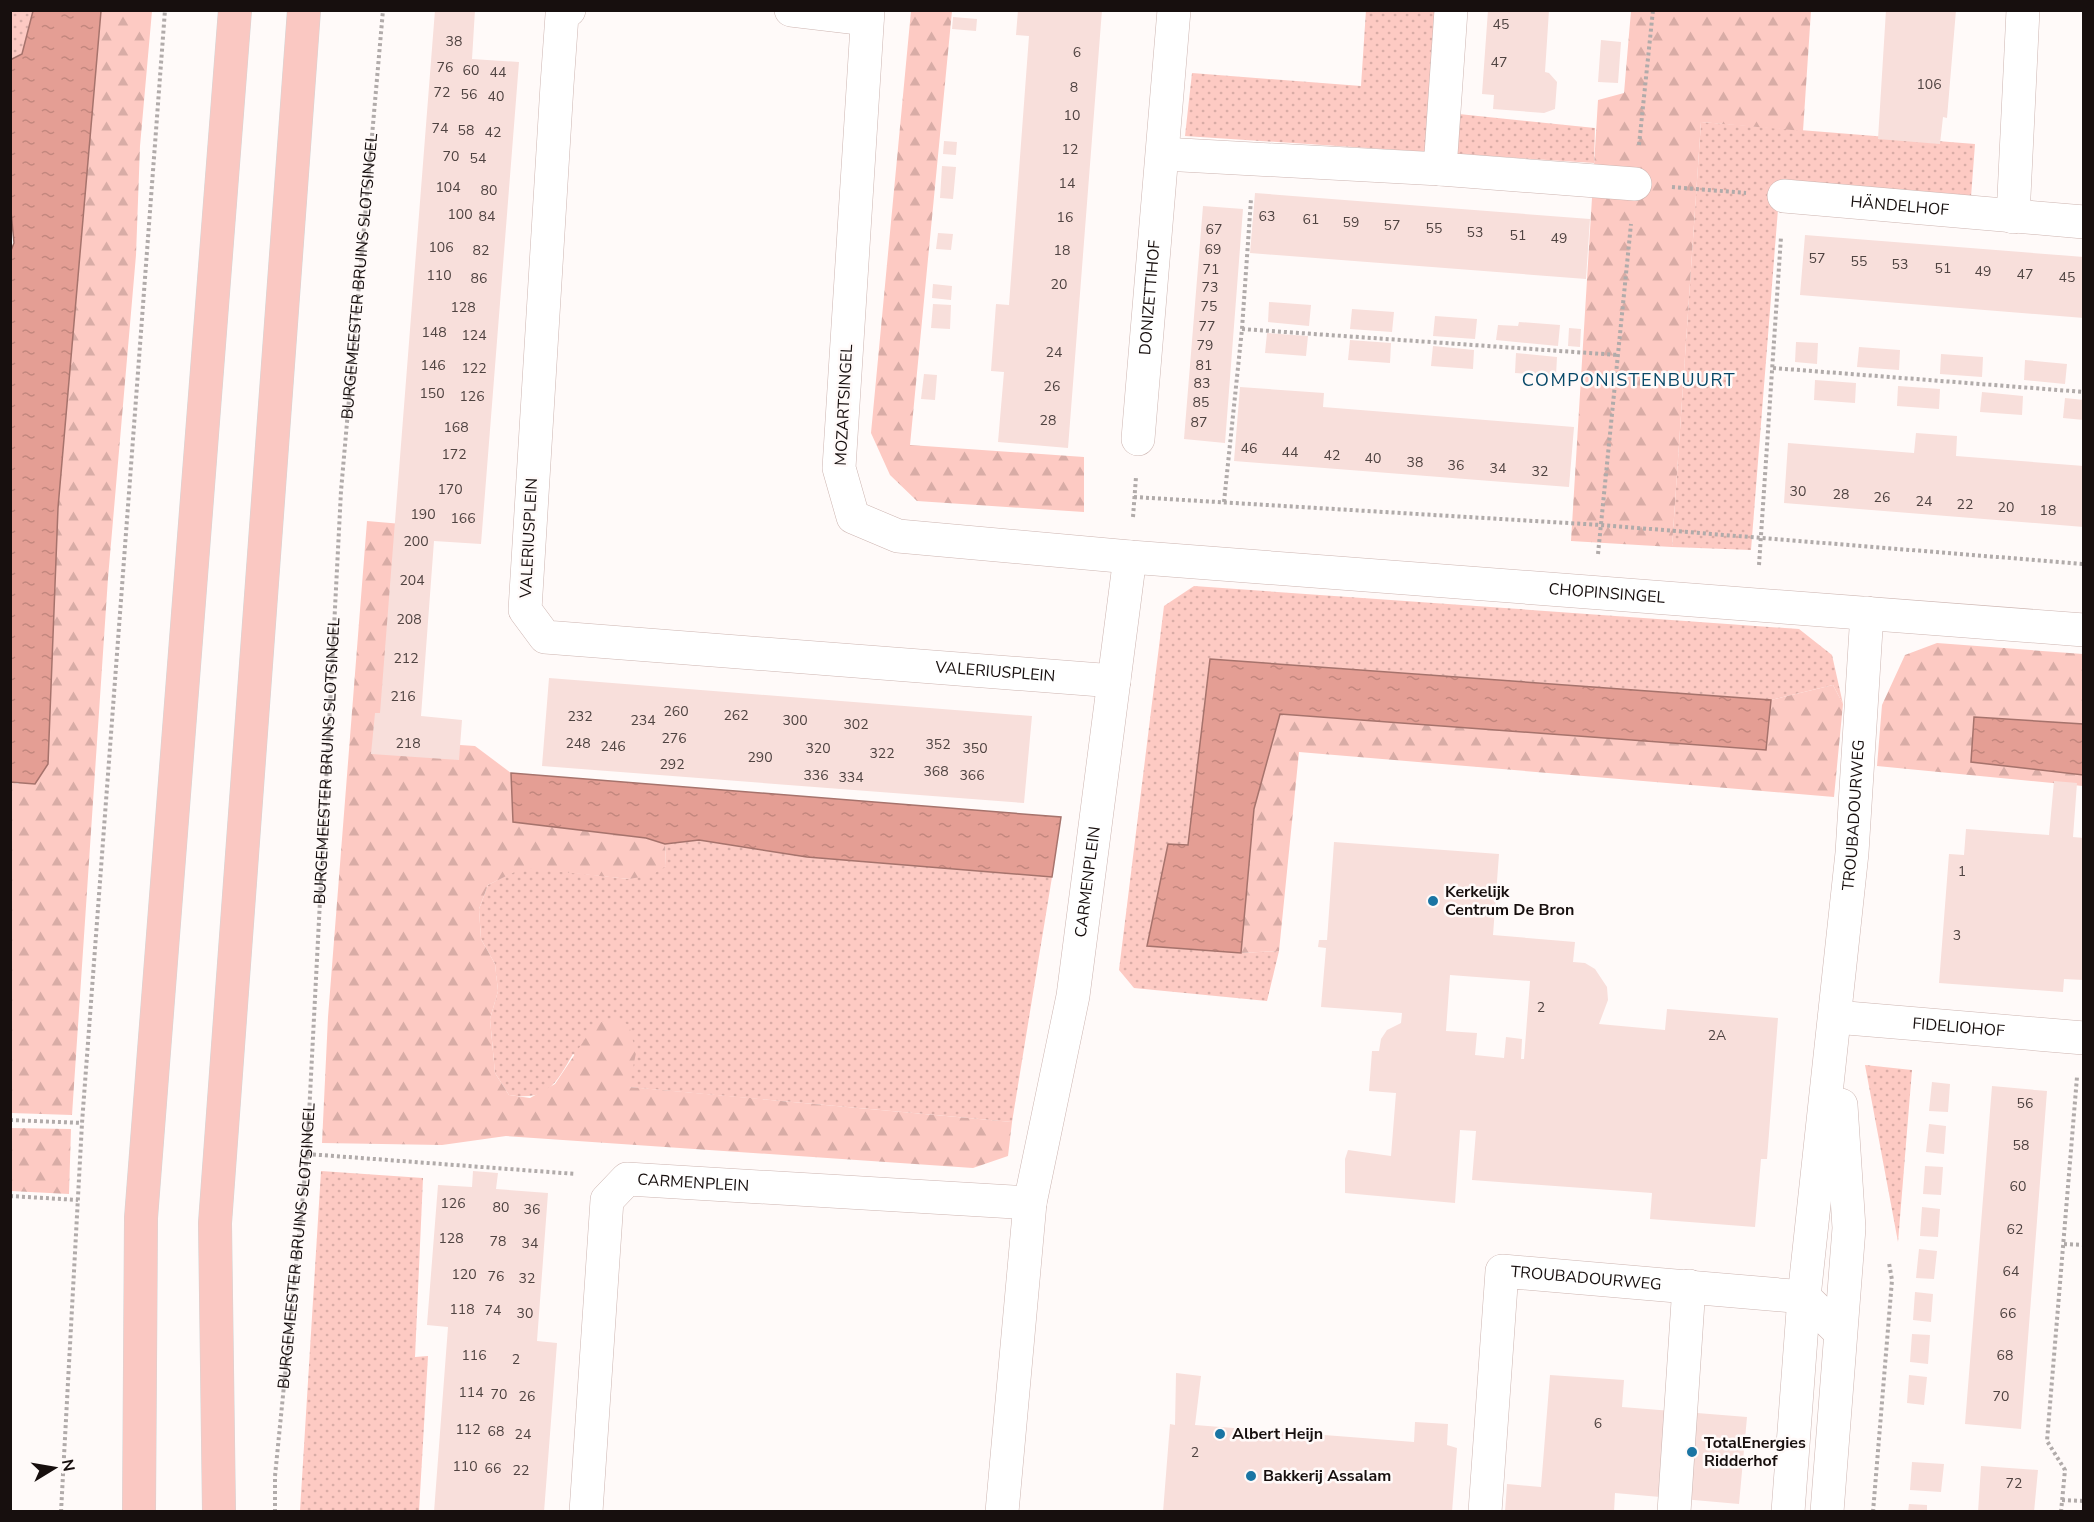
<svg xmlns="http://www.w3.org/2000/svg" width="2094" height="1522" viewBox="0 0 2094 1522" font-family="'Nunito Sans',sans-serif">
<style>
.grass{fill:url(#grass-dots)}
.forest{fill:url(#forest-firs)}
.water{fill:url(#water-ripples);stroke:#a6736c;stroke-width:1.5}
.building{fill:#f8dfdb;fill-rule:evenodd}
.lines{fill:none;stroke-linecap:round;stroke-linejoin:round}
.minor-casing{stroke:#cdb5b1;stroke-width:34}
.major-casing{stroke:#d5d4d4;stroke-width:34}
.path{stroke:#b1abaa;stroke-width:4;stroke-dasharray:3 3;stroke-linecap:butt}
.minor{stroke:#fff;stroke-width:33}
.major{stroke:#fac8c2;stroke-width:33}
.poi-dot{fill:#1a75a3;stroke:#fffaf9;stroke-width:2}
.labels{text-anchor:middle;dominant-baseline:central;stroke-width:5;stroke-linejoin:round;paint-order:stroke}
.number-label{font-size:14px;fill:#4f4341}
.street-label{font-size:16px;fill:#170f0e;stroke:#fffaf9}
.poi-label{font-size:16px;font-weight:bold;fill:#170f0e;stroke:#fffaf9;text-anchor:start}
.neighbourhood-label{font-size:18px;letter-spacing:1.5px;fill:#074868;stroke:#fffaf9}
</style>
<defs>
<pattern id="grass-dots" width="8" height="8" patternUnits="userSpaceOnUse" patternTransform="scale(1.5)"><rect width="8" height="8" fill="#fdcac3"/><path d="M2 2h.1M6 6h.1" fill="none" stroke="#d8aca6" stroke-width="1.8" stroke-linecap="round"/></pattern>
<pattern id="forest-firs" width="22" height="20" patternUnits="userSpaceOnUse" patternTransform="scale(1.5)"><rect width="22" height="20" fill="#fdcac3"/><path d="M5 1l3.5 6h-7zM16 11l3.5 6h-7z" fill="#d8aca6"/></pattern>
<pattern id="water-ripples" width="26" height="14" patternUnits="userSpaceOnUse" patternTransform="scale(1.5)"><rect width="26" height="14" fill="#e49e94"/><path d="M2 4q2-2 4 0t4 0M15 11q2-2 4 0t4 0" fill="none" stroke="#c3877e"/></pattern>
</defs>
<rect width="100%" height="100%" fill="#fffaf9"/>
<path class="grass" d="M1366 10 1435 11 1430 111 1595 128 1594 163 1185 136 1192 73 1361 86Z
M11 11H33L22 54 11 60Z
M1701 122 1975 144 1971 197 1780 184 1751 550 1672 547Z
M1194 586 1799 629 1832 655 1843 704 1833 685 1771 700 1210 659 1188 845 1147 946 1241 953 1279 951 1267 1001 1134 988 1119 970 1164 606Z
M699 840 807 857 1052 877 1012 1122 628 1087 573 1054C555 1085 548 1101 509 1095L495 1073 490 1019 498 991 495 964 481 939 479 909 488 885 523 867 629 879 666 866 665 844Z
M1865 1065 1912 1070 1898 1242Z
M321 1171 423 1178 415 1357 428 1356 419 1511H300Z"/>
<path class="forest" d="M101 11H152L140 146 136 255 108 578 72 1115 11 1113V782L18 784 48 764 58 508Z
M911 11H952L910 445 1084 457V512L917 501 890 475 871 433Z
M1631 11H1811L1803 131 1701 122 1672 547 1571 541 1598 100 1624 93Z
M367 521 402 524 386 740 475 746 511 773 513 822 646 838 665 844 666 866 652 875 629 879 523 868 488 885 479 909 481 939 495 964 498 991 490 1019 495 1073 509 1095 530 1098 555 1084 595 1024 614 1018 629 1025 636 1053 629 1087 1012 1122 1008 1156 973 1168 506 1136 442 1145 322 1143 328 1017Z
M1937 643 2083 654V724L1974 717 1971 762 2083 775V786L1877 766 1882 705 1905 655Z
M1833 685 1843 704 1834 797 1299 752 1279 951 1241 953 1254 809 1279 713 1765 750 1771 700Z
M10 1128 71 1129 69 1194 11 1191Z"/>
<path class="water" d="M33 11H101L58 508 48 764 35 784 10 782V253L14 243 10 201V60L22 54Z
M1210 659 1771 700 1766 750 1280 714 1254 809 1241 953 1147 946 1168 844 1188 845Z
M1974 717 2083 724V775L1971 762Z
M511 773 1061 817 1052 877 807 857 699 840 665 844 646 838 513 822Z"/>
<path class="building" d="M435 10H475L472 59 519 62 481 544 434 541 421 716 462 720 459 760 371 754 375 713H380Z
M1018 10H1102L1068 448 998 442 1004 372 991 371 996 304 1009 305 1029 36 1016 35Z
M1488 10H1549L1545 72 1549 73 1557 82 1555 109 1544 113 1493 109 1494 95 1482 94Z
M1886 10H1956L1947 118 1943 117 1940 144 1878 139Z
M953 17 977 19 976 31 952 29Z
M1601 40 1621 42 1618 83 1598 82Z
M944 141 957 142 956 155 943 154Z
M942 166 956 167 953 199 940 198Z
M1255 193 1590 219 1586 279 1250 253Z
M1203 206 1243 209 1225 443 1184 439Z
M938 233 953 234 951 250 936 249Z
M1805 235 2084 257V318L1800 295Z
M933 284 952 286 951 300 932 298Z
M1269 302 1311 305 1309 326 1268 322Z
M933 304 951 305 950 329 931 328Z
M1352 309 1394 312 1392 332 1350 329Z
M1435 316 1477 319 1475 339 1433 336Z
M1519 322 1560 325 1558 346 1496 340 1498 325 1518 326Z
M1569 328 1581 329 1580 347 1568 346Z
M1267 333 1308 336 1306 356 1265 353Z
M1350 340 1391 343 1390 363 1348 360Z
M1796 342 1818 343 1817 364 1795 362Z
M1433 346 1474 350 1473 369 1431 366Z
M1859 347 1900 350 1899 370 1857 367Z
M1516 353 1557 357 1556 376 1515 373Z
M1941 354 1983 357 1982 377 1940 374Z
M2025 360 2067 364 2065 384 2024 380Z
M924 374 937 375 935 400 921 399Z
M1815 380 1856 383 1855 403 1814 400Z
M1898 386 1940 389 1939 409 1897 406Z
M1240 387 1324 393 1323 407 1574 427 1569 487 1234 461Z
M1982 392 2023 396 2022 415 1980 412Z
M2065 398 2084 400V420L2063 418Z
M1916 433 1957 436 1956 456 2084 466V527L1784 503 1788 443 1914 453Z
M549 678 1032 716 1024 803 542 766Z
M2054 781 2077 783 2073 837 2084 838V980L2064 979 2063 992 1939 983 1949 854 1964 855 1966 829 2049 835Z
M1334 842 1499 854 1493 935 1575 942 1573 962 1585 963 1595 969 1607 987 1608 1000 1599 1024 1665 1030 1667 1009 1778 1018 1767 1159H1761L1755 1227 1650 1219 1652 1193 1472 1180 1476 1131 1460 1130 1455 1203 1345 1193V1159L1348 1150 1391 1156 1396 1093 1369 1091 1372 1051H1379L1381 1039 1387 1030 1401 1023 1402 1013 1321 1007 1326 948 1318 947 1319 940H1327ZM1450 975 1530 981 1524 1059H1521L1522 1039 1506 1037 1504 1058 1475 1055 1477 1033 1446 1031Z
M1932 1082 1950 1084 1948 1112 1929 1111Z
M1992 1086 2047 1091 2021 1429 1965 1424Z
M1929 1124 1946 1126 1944 1154 1926 1152Z
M1925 1166 1943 1167 1941 1195 1923 1194Z
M473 1171 498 1173 496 1189 548 1193 537 1341 557 1343 544 1512H434L448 1327 427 1325 438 1185 472 1187Z
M1922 1207 1940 1209 1938 1237 1920 1236Z
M1919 1249 1937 1251 1934 1279 1916 1278Z
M1915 1292 1933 1294 1931 1322 1913 1320Z
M1912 1334 1930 1335 1928 1364 1910 1362Z
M1176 1373 1201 1376 1195 1425 1414 1442 1415 1422 1448 1424 1447 1445 1457 1448 1452 1512H1163L1170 1424 1175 1425Z
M1550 1375 1624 1380 1622 1407 1747 1417 1739 1504 1615 1493 1614 1512H1505L1507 1484 1541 1487Z
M1909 1375 1927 1377 1924 1405 1907 1403Z
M1912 1462 1944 1464 1941 1492 1910 1490Z
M1981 1466 2038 1470 2034 1512H1978Z
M1909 1504 1927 1505V1512H1908Z"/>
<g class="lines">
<defs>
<g id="minor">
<path id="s2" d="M569 10 562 15 557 85 525 610 545 637 1114 681"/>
<path d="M791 10 867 19"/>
<path id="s3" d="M868 10 839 468 853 517 898 536 1130 557 2084 630"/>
<path d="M1451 10 1440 169 1635 184"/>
<path d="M1163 154 1440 169"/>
<path id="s4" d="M1784 196 2084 222"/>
<path d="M2013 217 2023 10"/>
<path id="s5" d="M1138 439 1174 10"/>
<path id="s6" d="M1835 1017 2084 1038"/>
<path id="s7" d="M586 1512 607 1200 627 1179 1030 1203 1073 996 1130 557"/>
<path d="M1002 1512 1030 1203"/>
<path id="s8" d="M1485 1512 1502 1271 1804 1297 1840 1332"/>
<path d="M1674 1512 1689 1286"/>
<path id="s9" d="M1788 1512 1804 1297 1852 853 1867 613"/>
<path d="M1827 1512 1849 1228 1841 1105"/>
</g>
<path id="major" d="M139 1512 141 1218 235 10
M219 1512 215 1223 304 10"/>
</defs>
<use href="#minor" class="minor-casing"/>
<use href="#major" class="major-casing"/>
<g class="path">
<path d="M1639 145 1653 10"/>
<path d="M1672 187 1746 193"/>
<path d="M1242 329 1618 355"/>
<path d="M1773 368 2084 392"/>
<path d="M1134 497 1601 525 2084 564"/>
<path d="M1224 502 1242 329 1251 199"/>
<path d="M1133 517 1136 477"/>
<path d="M1598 554 1631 224"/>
<path d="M1759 565 1781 237"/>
<path d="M10 1120 82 1123"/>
<path d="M307 1154 576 1174"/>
<path d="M10 1196 78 1200"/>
<path d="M2064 1244 2084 1245"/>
<path d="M2062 1500 2084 1501"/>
<path d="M61 1512 82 1123 165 10"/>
<path id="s1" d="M275 1512V1476L307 1154 341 491 383 10"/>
<path d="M1873 1512 1892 1280 1889 1263"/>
<path d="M2061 1512 2065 1470 2047 1441 2077 1077"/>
</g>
<use href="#minor" class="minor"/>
<use href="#major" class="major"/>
</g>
<g class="poi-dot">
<circle cx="1433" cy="901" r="6"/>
<circle cx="1220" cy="1434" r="6"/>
<circle cx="1692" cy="1452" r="6"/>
<circle cx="1251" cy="1476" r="6"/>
</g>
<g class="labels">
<g class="number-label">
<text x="1501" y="24">45</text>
<text x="454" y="41">38</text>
<text x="1077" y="52">6</text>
<text x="1499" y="62">47</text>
<text x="445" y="67">76</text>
<text x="471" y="70">60</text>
<text x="498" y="72">44</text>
<text x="1929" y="84">106</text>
<text x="1074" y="87">8</text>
<text x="442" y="92">72</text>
<text x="469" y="94">56</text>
<text x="496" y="96">40</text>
<text x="1072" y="115">10</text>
<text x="440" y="128">74</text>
<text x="466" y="130">58</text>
<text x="493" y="132">42</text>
<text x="1070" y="149">12</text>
<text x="451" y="156">70</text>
<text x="478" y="158">54</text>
<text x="1067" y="183">14</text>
<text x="448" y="187">104</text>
<text x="489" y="190">80</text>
<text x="460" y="214">100</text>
<text x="487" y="216">84</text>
<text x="1267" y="216">63</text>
<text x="1065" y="217">16</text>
<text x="1311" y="219">61</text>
<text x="1351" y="222">59</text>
<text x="1392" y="225">57</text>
<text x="1434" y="228">55</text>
<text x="1214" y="229">67</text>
<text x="1475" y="232">53</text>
<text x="1518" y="235">51</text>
<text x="1559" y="238">49</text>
<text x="441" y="247">106</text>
<text x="1213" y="249">69</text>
<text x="481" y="250">82</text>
<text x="1062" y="250">18</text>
<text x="1817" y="258">57</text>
<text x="1859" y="261">55</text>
<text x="1900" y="264">53</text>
<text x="1943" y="268">51</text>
<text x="1211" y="269">71</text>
<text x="1983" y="271">49</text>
<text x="2025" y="274">47</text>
<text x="439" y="275">110</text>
<text x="2067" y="277">45</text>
<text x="479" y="278">86</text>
<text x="1059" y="284">20</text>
<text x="1210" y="287">73</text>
<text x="1209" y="306">75</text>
<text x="463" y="307">128</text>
<text x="1207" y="326">77</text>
<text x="434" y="332">148</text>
<text x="474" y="335">124</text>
<text x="1205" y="345">79</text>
<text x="1054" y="352">24</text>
<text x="433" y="365">146</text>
<text x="1204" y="365">81</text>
<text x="474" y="368">122</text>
<text x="1202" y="383">83</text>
<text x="1052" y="386">26</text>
<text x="432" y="393">150</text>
<text x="472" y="396">126</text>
<text x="1201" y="402">85</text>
<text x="1048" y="420">28</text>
<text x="1199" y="422">87</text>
<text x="456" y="427">168</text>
<text x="1249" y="448">46</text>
<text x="1290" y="452">44</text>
<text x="454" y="454">172</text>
<text x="1332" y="455">42</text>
<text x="1373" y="458">40</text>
<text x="1415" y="462">38</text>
<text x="1456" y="465">36</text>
<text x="1498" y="468">34</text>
<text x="1540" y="471">32</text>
<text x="450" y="489">170</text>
<text x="1798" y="491">30</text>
<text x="1841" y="494">28</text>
<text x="1882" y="497">26</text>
<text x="1924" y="501">24</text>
<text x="1965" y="504">22</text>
<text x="2006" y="507">20</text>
<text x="2048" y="510">18</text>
<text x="423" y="514">190</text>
<text x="463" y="518">166</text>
<text x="416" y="541">200</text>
<text x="412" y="580">204</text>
<text x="409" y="619">208</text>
<text x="406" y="658">212</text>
<text x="403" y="696">216</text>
<text x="676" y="711">260</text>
<text x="736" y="715">262</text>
<text x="580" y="716">232</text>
<text x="643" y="720">234</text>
<text x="795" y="720">300</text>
<text x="856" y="724">302</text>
<text x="674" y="738">276</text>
<text x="408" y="743">218</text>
<text x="578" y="743">248</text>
<text x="938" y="744">352</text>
<text x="613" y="746">246</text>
<text x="818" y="748">320</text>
<text x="975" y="748">350</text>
<text x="882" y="753">322</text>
<text x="760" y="757">290</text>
<text x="672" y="764">292</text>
<text x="936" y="771">368</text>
<text x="816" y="775">336</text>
<text x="972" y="775">366</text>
<text x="851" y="777">334</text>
<text x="1962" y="871">1</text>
<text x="1957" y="935">3</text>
<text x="1541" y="1007">2</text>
<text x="1717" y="1035">2A</text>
<text x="2025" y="1103">56</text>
<text x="2021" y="1145">58</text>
<text x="2018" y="1186">60</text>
<text x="453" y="1203">126</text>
<text x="501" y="1207">80</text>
<text x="532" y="1209">36</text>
<text x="2015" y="1229">62</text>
<text x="451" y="1238">128</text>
<text x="498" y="1241">78</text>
<text x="530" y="1243">34</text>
<text x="2011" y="1271">64</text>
<text x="464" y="1274">120</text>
<text x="496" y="1276">76</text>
<text x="527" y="1278">32</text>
<text x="462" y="1309">118</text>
<text x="493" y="1310">74</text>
<text x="525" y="1313">30</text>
<text x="2008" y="1313">66</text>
<text x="474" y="1355">116</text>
<text x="2005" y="1355">68</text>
<text x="516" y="1359">2</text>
<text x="471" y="1392">114</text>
<text x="499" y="1394">70</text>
<text x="527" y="1396">26</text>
<text x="2001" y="1396">70</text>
<text x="1598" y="1423">6</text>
<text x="468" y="1429">112</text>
<text x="496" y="1431">68</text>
<text x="523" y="1434">24</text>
<text x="1195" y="1452">2</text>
<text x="465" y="1466">110</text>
<text x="493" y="1468">66</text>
<text x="521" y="1470">22</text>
<text x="2014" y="1483">72</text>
</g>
<g class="street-label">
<text stroke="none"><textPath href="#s4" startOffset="116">HÄNDELHOF</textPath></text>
<text stroke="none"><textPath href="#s1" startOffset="1239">BURGEMEESTER BRUINS SLOTSINGEL</textPath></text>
<text stroke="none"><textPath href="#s5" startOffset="142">DONIZETTIHOF</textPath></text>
<text transform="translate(844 405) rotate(-87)">MOZARTSINGEL</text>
<text transform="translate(529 538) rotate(-87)">VALERIUSPLEIN</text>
<text stroke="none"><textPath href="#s3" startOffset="1270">CHOPINSINGEL</textPath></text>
<text stroke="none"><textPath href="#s2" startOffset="1090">VALERIUSPLEIN</textPath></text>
<text stroke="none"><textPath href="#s1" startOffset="753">BURGEMEESTER BRUINS SLOTSINGEL</textPath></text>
<text stroke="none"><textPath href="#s9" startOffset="700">TROUBADOURWEG</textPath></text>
<text stroke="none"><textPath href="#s7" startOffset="1072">CARMENPLEIN</textPath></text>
<text stroke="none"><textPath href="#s6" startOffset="124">FIDELIOHOF</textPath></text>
<text stroke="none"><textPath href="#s7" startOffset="408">CARMENPLEIN</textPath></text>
<text stroke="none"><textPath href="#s1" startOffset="267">BURGEMEESTER BRUINS SLOTSINGEL</textPath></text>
<text stroke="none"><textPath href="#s8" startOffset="326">TROUBADOURWEG</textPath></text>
</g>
<g class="poi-label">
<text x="1445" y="892">Kerkelijk<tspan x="1445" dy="18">Centrum De Bron</tspan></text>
<text x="1232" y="1434">Albert Heijn</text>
<text x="1704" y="1443">TotalEnergies<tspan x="1704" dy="18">Ridderhof</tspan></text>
<text x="1263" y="1476">Bakkerij Assalam</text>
</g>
<g class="neighbourhood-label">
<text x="1629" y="380">COMPONISTENBUURT</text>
</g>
</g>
<rect width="2094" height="1522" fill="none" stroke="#170f0e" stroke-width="24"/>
<g transform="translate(54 1468) rotate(79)" stroke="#fffaf9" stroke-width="4.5" paint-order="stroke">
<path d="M0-4.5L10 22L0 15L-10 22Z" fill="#170f0e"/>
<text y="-9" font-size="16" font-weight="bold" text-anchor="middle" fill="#170f0e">N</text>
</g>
</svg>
